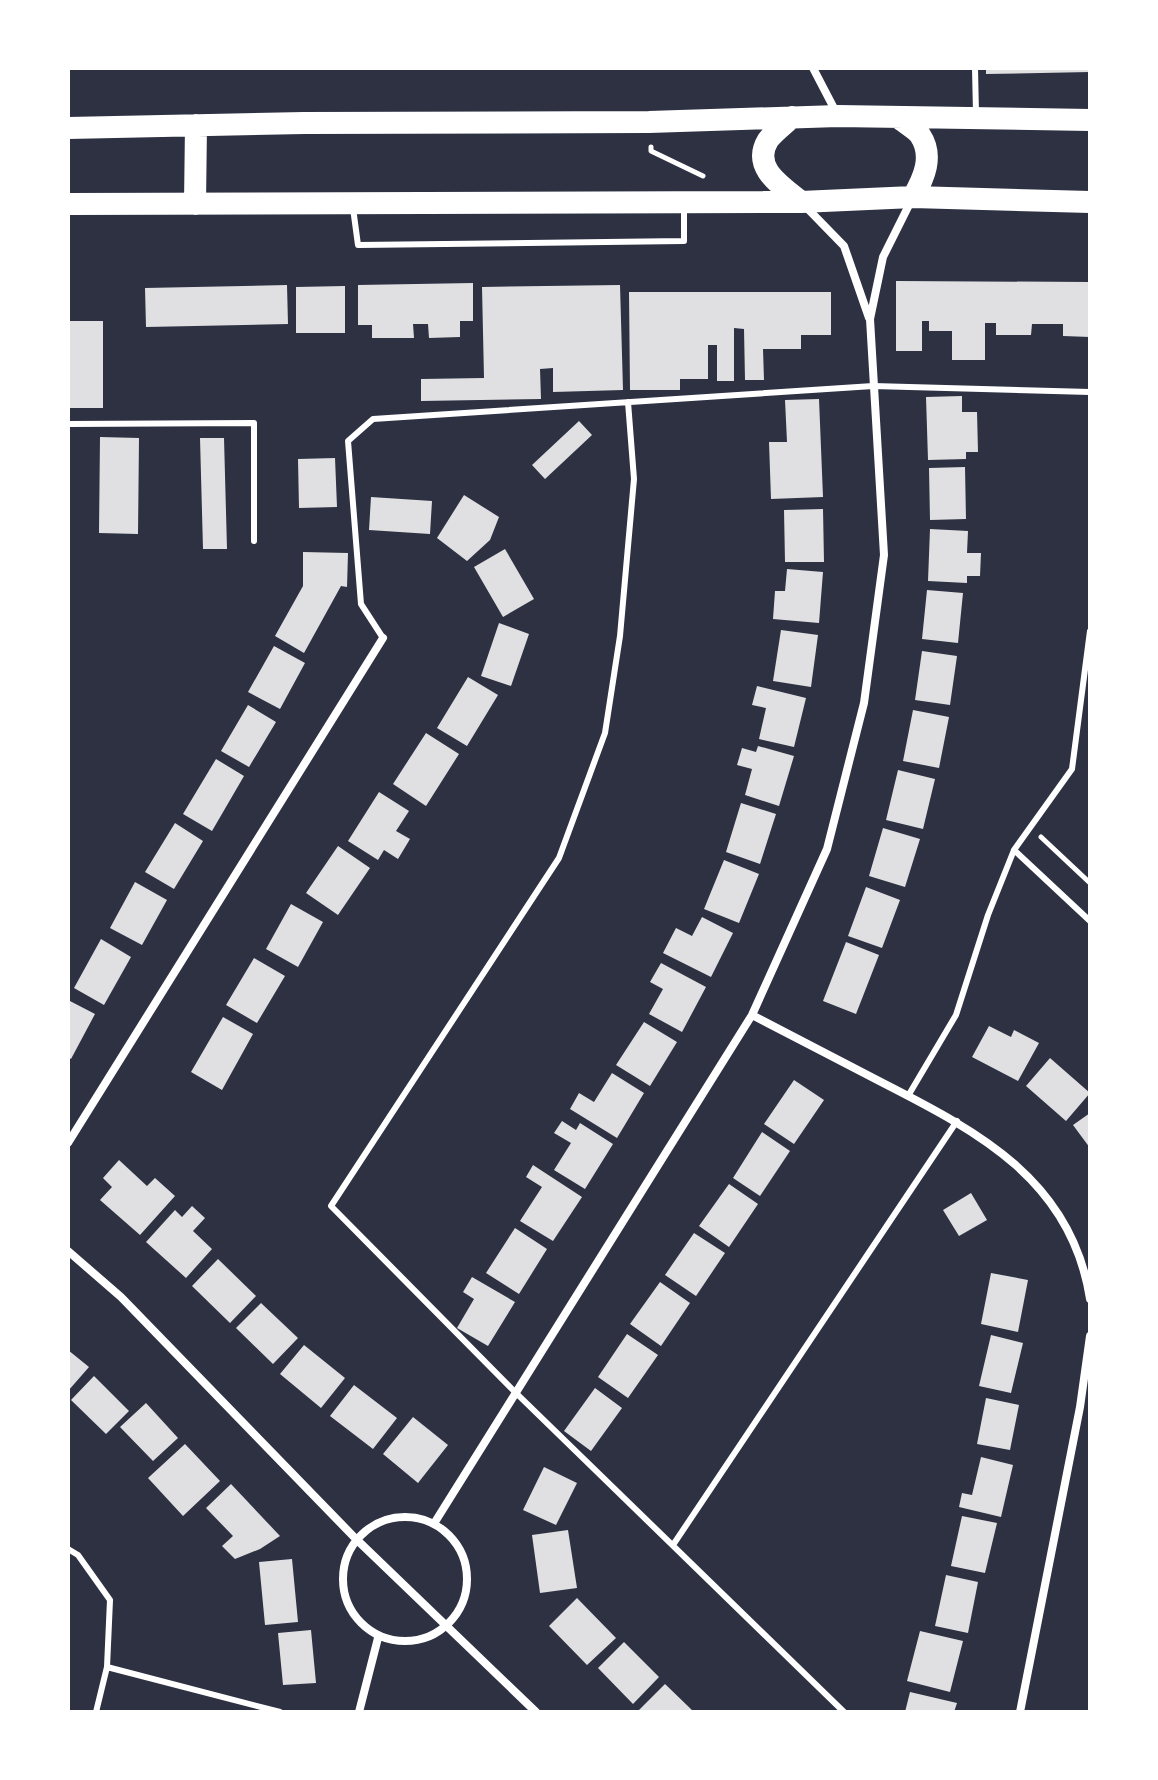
<svg xmlns="http://www.w3.org/2000/svg" width="1158" height="1780" viewBox="0 0 1158 1780" font-family="Ubuntu,sans-serif">
<style>
.building{fill:#e0e0e3}
.lines{fill:none;stroke-linecap:round;stroke-linejoin:round}
.path{stroke:#fff;stroke-width:5}
.service{stroke:#fff;stroke-width:6}
.minor{stroke:#fff;stroke-width:8}
.trunk{stroke:#fff;stroke-width:22}
</style>
<rect width="100%" height="100%" fill="#2d3142"/>
<path class="building" d="M986 68H1090V72L986 74Z
M896 281 1090 282V337L1063 336V324H1032L1031 335H996V323H985V360H952V331H929V321H922V351H896Z
M473 283V321H460V337L429 338 428 324H413L414 338H372V325H358V285Z
M287 285 288 324 146 327 145 288Z
M620 285 623 390 553 392V368L540 369 541 399 421 401V379L484 378 482 287Z
M345 286V333H296V287Z
M629 292H831V335H801V349H763L764 380H745L744 329 734 328V381H717V345H708V379H680V390H630Z
M68 321H103V408H68Z
M962 396V412H977L978 452H966V459L928 460 926 397Z
M819 399 823 497 771 499 769 442H787L785 400Z
M579 421 592 435 545 479 532 465Z
M100 437 139 438 138 534 99 533Z
M200 438H224L227 549H203Z
M335 458 337 507 299 508 298 459Z
M965 467 966 519 930 520 929 468Z
M464 495 499 517 490 540 467 561 437 538Z
M371 497 432 501 430 534 369 530Z
M823 509 824 562H785L784 510Z
M930 529 968 531 967 553H981L980 576H967V583L928 581Z
M505 549 534 599 503 617 474 567Z
M303 552 348 553 347 587 341 586 304 653 275 636 303 586Z
M787 569 823 572 819 623 773 619 775 591H785Z
M927 590 963 593 958 643 922 639Z
M499 623 529 634 511 686 481 676Z
M781 630 818 635 811 687 773 681Z
M274 646 305 663 280 709 248 692Z
M922 651 957 656 950 705 915 700Z
M468 677 498 695 467 746 437 728Z
M757 686 806 698 794 747 759 739 766 708 752 705Z
M248 705 276 722 249 767 221 751Z
M913 710 949 717 939 768 903 761Z
M426 733 459 754 426 806 393 784Z
M758 746 794 756 779 806 745 795 752 769 737 765 742 748 756 752Z
M216 759 244 776 212 831 183 814Z
M898 770 935 779 923 829 886 820Z
M379 792 409 811 396 831 410 839 398 859 384 850 378 860 348 841Z
M741 803 776 814 760 864 726 852Z
M175 823 203 841 174 889 145 872Z
M883 828 920 839 905 887 869 876Z
M338 846 370 868 338 915 306 893Z
M724 860 759 874 739 923 704 909Z
M135 882 167 900 142 945 110 928Z
M866 887 900 900 882 948 848 936Z
M291 904 323 922 298 967 266 949Z
M702 917 733 933 711 977 663 953 676 928 692 936Z
M101 939 131 957 104 1005 74 988Z
M846 942 879 955 856 1014 823 1001Z
M254 958 285 976 257 1023 226 1005Z
M661 963 706 987 682 1032 649 1014 663 989 650 982Z
M68 1000 95 1014 71 1059 68 1057Z
M223 1017 253 1034 222 1090 191 1072Z
M644 1022 677 1042 650 1086 616 1065Z
M989 1026 1011 1037 1014 1030 1039 1043 1018 1081 972 1057Z
M1050 1058 1090 1093 1066 1121 1026 1086Z
M612 1073 644 1093 617 1138 570 1109 579 1093 594 1102Z
M794 1080 824 1100 794 1144 764 1124Z
M1090 1113V1148L1073 1125Z
M562 1121 576 1130 580 1123 613 1144 585 1189 554 1170 571 1143 554 1133Z
M762 1132 790 1151 760 1196 733 1178Z
M119 1160 147 1186 155 1178 175 1196 140 1235 100 1200 112 1187 103 1178Z
M533 1165 582 1197 553 1241 520 1221 542 1187 526 1177Z
M729 1184 758 1204 729 1247 699 1226Z
M971 1193 987 1220 959 1236 943 1210Z
M192 1206 205 1218 193 1231 212 1249 186 1278 146 1242 175 1210 182 1217Z
M515 1228 547 1249 519 1294 486 1273Z
M694 1233 725 1253 696 1296 665 1275Z
M218 1259 256 1296 230 1323 192 1286Z
M991 1273 1028 1280 1018 1332 981 1324Z
M472 1277 515 1302 488 1346 457 1328 474 1299 463 1292Z
M660 1282 690 1303 661 1346 630 1324Z
M261 1303 298 1338 273 1364 236 1328Z
M627 1334 658 1355 628 1398 598 1377Z
M991 1335 1023 1343 1011 1393 979 1386Z
M304 1345 345 1378 321 1408 280 1374Z
M68 1350 89 1367 68 1391Z
M94 1376 129 1411 106 1434 71 1400Z
M354 1385 397 1418 373 1449 330 1416Z
M595 1388 622 1408 591 1451 564 1431Z
M986 1398 1019 1405 1010 1450 977 1444Z
M146 1403 178 1438 153 1461 120 1427Z
M413 1417 448 1445 418 1483 383 1454Z
M185 1444 220 1481 183 1516 148 1478Z
M981 1457 1013 1465 1001 1517 959 1507 962 1493 972 1495Z
M544 1467 577 1483 556 1525 523 1510Z
M231 1484 280 1536 260 1549 235 1559 222 1546 233 1536 206 1508Z
M962 1516 997 1523 985 1573 951 1566Z
M568 1530 577 1588 540 1593 532 1535Z
M292 1559 298 1622 265 1625 259 1562Z
M946 1575 978 1582 968 1633 935 1626Z
M577 1598 616 1638 587 1665 549 1626Z
M311 1630 316 1683 283 1685 278 1633Z
M920 1631 963 1641 950 1692 907 1681Z
M624 1642 659 1677 633 1704 598 1668Z
M665 1684 694 1712H637Z
M910 1692 957 1703 954 1712H905Z"/>
<g class="lines">
<path class="path" d="M651 147V151L703 176
M1041 837 1090 883"/>
<path class="service" d="M975 68 976 114
M353 208 358 245 684 241V208
M628 402 634 479 620 636 605 733 559 858 331 1206 516 1393 844 1712
M68 424 254 423V541
M383 638 361 604 348 441 373 419 873 386 1090 392
M1014 850 1090 921
M908 1096 956 1015 988 915 1014 850 1072 769 1090 631
M673 1545 957 1121
M68 1549 78 1555 110 1600 107 1667 96 1712
M107 1667 280 1712"/>
<path class="minor" d="M813 68 837 114
M806 207 844 246 869 318
M752 1015C796 1038 839 1060 883 1083 979 1132 1072 1181 1090 1299
M68 1143 383 638
M68 1251 121 1297 355 1538 536 1712
M343 1579a62 62 0 1 1 124 0a62 62 0 1 1-124 0Z
M435 1522 752 1015 827 849 864 703 884 555 870 319 883 257 911 201
M359 1712 378 1638
M1020 1712 1080 1407 1090 1336"/>
<path class="trunk" d="M792 117C785 124 774 132 768 140 751 168 782 186 801 202
M899 118C905 123 916 129 920 135 934 156 924 178 913 197
M68 128 304 123 649 122 838 116 1090 120
M68 204 801 202 913 197 1090 202
M195 204 196 125"/>
</g>
<rect width="1158" height="1780" fill="none" stroke="#ffffff" stroke-width="140"/>
</svg>
